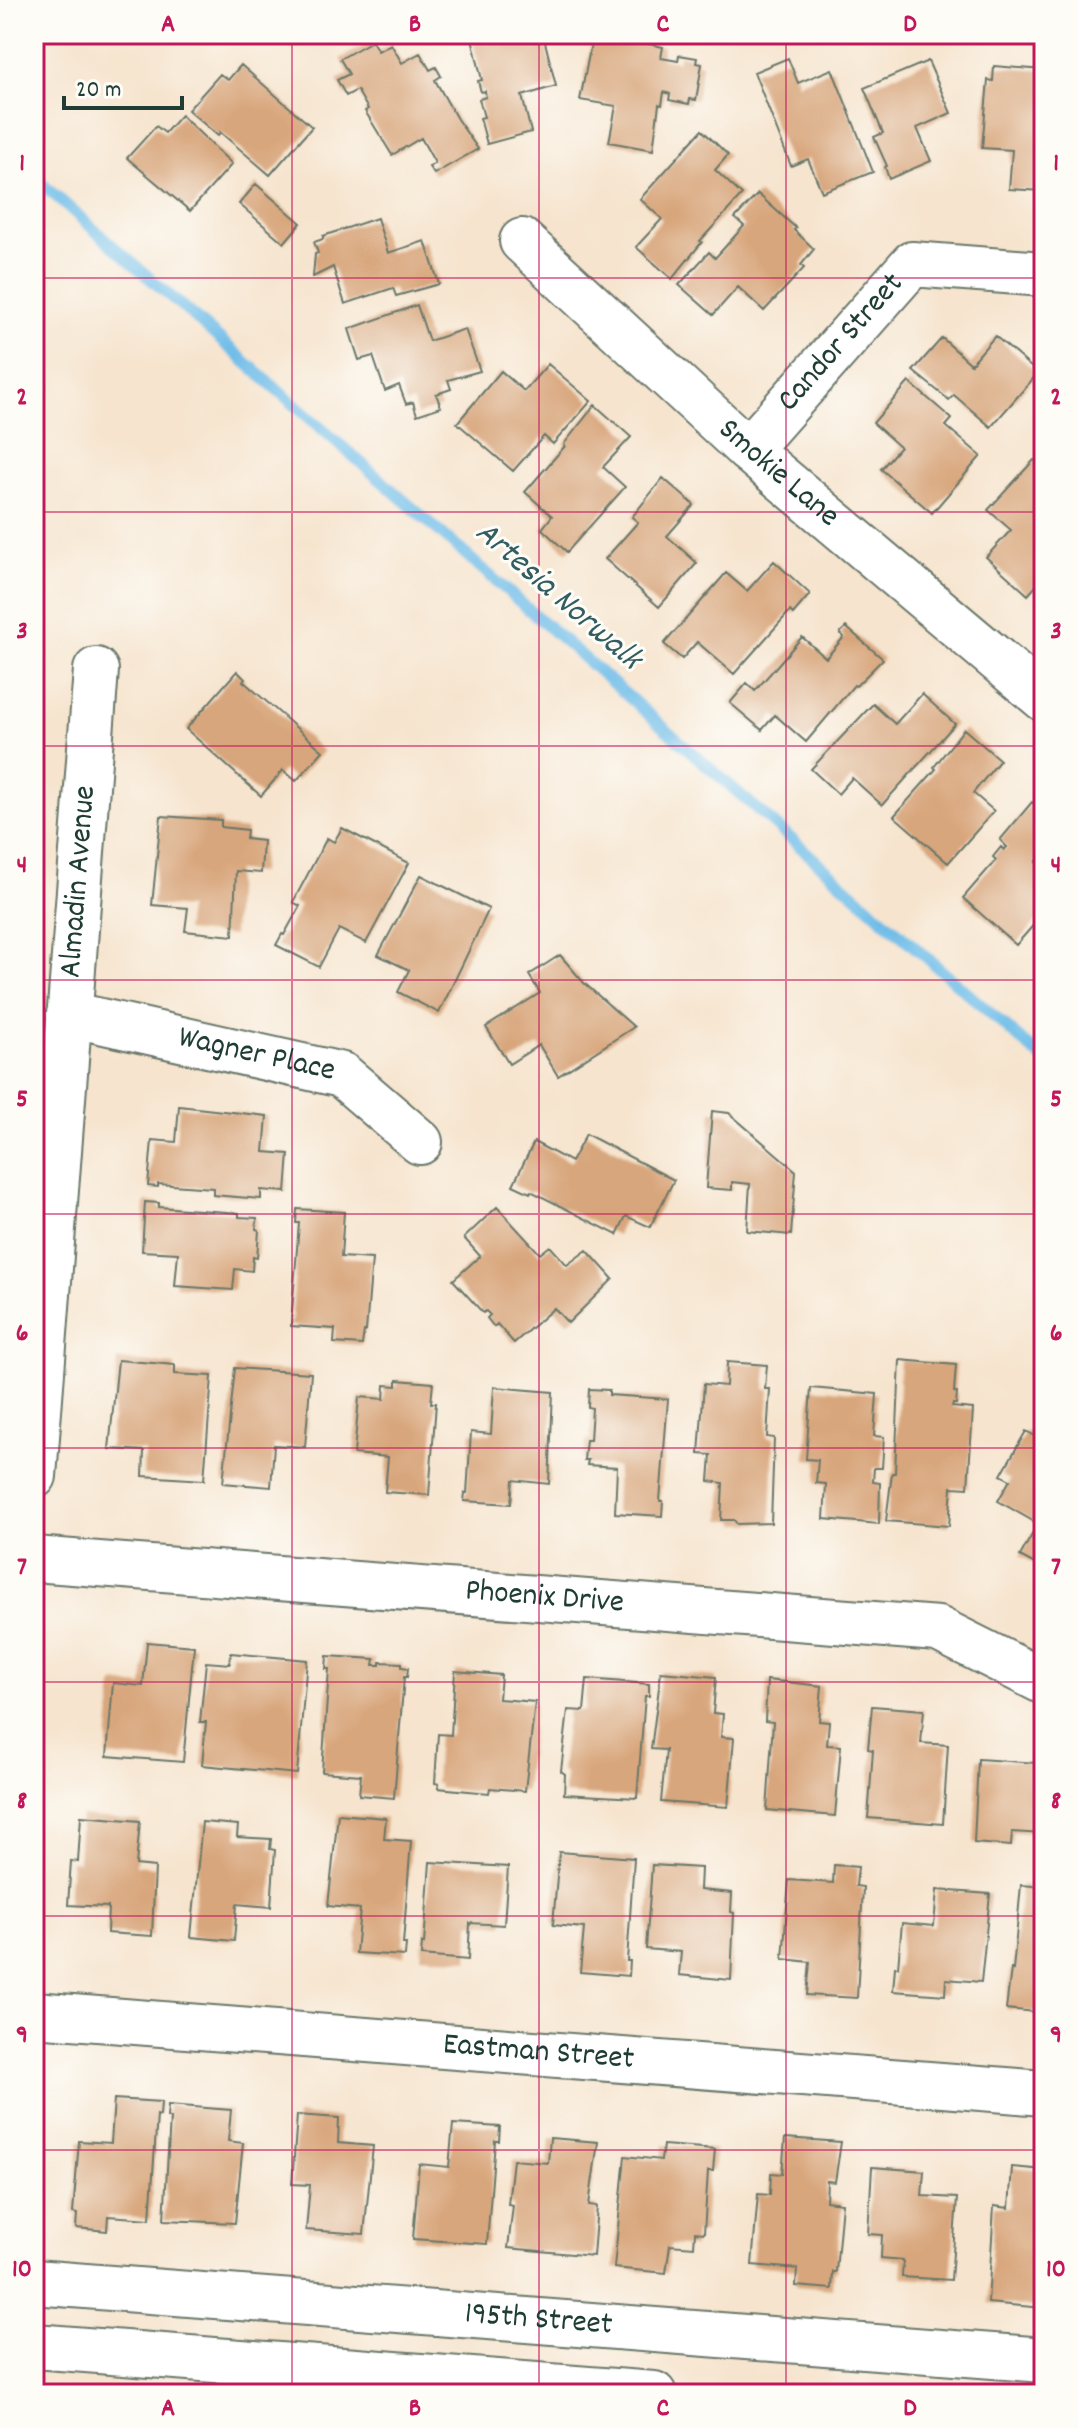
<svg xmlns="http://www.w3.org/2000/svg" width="1078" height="2428" viewBox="0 0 1078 2428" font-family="Dekko,sans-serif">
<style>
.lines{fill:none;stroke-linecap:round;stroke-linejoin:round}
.stream{stroke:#6dbce8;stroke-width:12}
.building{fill:#d8a67b}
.minor-casing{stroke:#6a776a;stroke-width:48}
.minor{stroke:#fff;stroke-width:44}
.grid{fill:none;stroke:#c2185b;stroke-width:2;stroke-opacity:0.55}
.labels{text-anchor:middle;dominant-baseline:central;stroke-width:6;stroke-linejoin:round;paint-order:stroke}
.street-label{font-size:32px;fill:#1f3d34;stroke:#fdfcf7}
.water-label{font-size:34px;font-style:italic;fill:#325d61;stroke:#fdfcf7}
.neatline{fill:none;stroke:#c2185b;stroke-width:3}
.grid-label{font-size:26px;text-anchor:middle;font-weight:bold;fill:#c2185b}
</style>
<rect width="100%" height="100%" fill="#fdfcf7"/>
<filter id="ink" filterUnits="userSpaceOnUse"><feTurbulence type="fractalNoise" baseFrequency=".0125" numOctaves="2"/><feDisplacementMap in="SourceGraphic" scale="16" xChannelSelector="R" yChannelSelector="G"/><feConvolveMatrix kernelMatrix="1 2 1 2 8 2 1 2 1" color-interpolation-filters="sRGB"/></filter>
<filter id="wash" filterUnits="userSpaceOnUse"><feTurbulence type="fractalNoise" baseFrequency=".006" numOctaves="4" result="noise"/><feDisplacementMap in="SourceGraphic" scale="32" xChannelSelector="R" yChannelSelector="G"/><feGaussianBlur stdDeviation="1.8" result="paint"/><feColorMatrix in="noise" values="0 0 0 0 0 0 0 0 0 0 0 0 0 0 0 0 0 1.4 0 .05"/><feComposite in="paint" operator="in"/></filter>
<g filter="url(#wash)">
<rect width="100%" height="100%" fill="#f6e4ce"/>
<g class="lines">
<path class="stream" d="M34 177 1044 1060"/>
</g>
<g id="blocks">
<path class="building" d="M471 34H543L556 86 522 96 531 132 487 144 480 118 484 117 479 99 486 97 485 91 481 92 478 81 482 80Z
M596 34 646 36 645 43 663 47 661 58 678 61 679 55 697 58 696 63 702 64 696 100 690 99 689 104 669 100 670 94 664 92 662 105 659 104 653 150 609 142 616 106 580 100 591 44 594 45Z
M372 41 378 51 391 44 402 63 420 53 430 70 436 67 441 76 435 80 457 119 478 149 434 174 429 167 435 163 421 138 392 155 365 111 368 109 357 90 346 96 337 80 349 74 340 59Z
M788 58 798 83 832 69 873 172 822 192 808 159 791 166 754 72Z
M928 61 951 113 917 128 931 161 889 179 885 167 887 166 874 137 883 133 864 88Z
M241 65 312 127 270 175 220 132 218 136 188 110 220 74 228 80Z
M994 66 1044 70V191L1009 189 1012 150 982 148 988 80 993 81Z
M181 115 232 164 190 211 127 158 156 126 165 133Z
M702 130 728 155 715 170 742 195 700 241 702 242 672 279 636 247 662 219 640 199Z
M256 184 301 223 284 243 239 204Z
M758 194 796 228 794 230 814 249 801 265 804 268 764 311 738 287 713 315 679 285 709 252 715 258 744 226 735 218Z
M377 218 388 253 425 241 439 284 396 296 393 288 345 304 333 267 313 277 315 254 318 253 314 242 323 239V236Z
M417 305 429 341 465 329 480 371 448 380 451 389 436 394 441 407 417 415 413 402 406 404 399 385 385 391 373 356 359 360 349 329Z
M995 336 1038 373 991 427 954 395 949 400 913 371 942 338 971 364Z
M548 364 591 401 553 444 544 436 513 471 457 423 501 371 524 391Z
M909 382 952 419 946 426 981 456 932 513 881 469 900 447 873 423Z
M595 405 631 437 603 467 625 487 567 552 542 529 552 516 525 492 565 446 564 444Z
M1044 452V577L1028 595 986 557 1011 530 988 510 1034 460 1036 461Z
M663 478 694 505 667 536 697 563 659 607 605 559 638 522 632 517Z
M774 561 810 594 793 614 790 611 734 674 697 642 682 659 664 644 726 573 747 591Z
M846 627 883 659 856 686 854 685 806 742 775 715 762 730 730 703 747 683 755 691 802 637 826 658 844 637 840 633Z
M237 671 245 679 243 681 323 751 296 781 283 770 261 796 186 729Z
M922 694 955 724 882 805 852 778 838 794 811 769 873 704 895 724Z
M964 729 1000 760 973 793 994 811 948 863 894 816 936 769 934 767Z
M1032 802 1044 813V854L1036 862 1044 869V913L1016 945 963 898 996 860 993 857 1001 847 1004 850 1007 847 1000 840Z
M161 816 221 820V827L247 830 246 839 263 841 261 873 236 871 233 936 185 931 188 908 152 905Z
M342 828 409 863 366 943 339 929 319 967 276 945 282 934 284 935 300 906 293 902 327 838 334 842Z
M421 875 489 909 439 1013 398 992 409 970 378 955Z
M560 955 584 983 634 1027 558 1076 539 1045 509 1064 486 1027 540 993 529 975Z
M179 1106 267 1116 264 1152 289 1154 286 1192 261 1190V1199L213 1195V1188L158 1184V1187L148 1186 152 1140 176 1142Z
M712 1111 729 1113 796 1171 791 1235 747 1231 750 1184 732 1182V1190L706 1188Z
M586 1134 674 1180 650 1227 626 1216 617 1235 531 1191 530 1193 513 1185 534 1142 571 1162Z
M145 1202 159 1203V1207L239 1213V1217L257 1218 256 1229 259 1230 257 1258 253 1257 252 1271 235 1269 233 1290 175 1286 178 1253 142 1251Z
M497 1207 540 1254 550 1246 567 1265 587 1250 613 1279 568 1323 554 1308 514 1343 497 1324 494 1327 487 1318 490 1315 486 1311 483 1313 453 1280 480 1256 464 1238Z
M297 1209 344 1212 341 1257 372 1259 366 1331H364L362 1345 334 1343 335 1329 291 1326 299 1223H296Z
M118 1360 175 1365V1374L212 1376 204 1480 143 1476 144 1451 109 1449Z
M900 1360 956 1365 954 1392 957 1393 956 1404H953L952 1407 973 1409 968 1488 952 1487 949 1526 886 1521 892 1473H895Z
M727 1362 767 1365 765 1389H770L767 1437 774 1438 771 1523 737 1524 734 1520H721L723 1483 709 1481 711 1455 699 1454 704 1384 726 1386Z
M235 1368 311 1373 305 1447 274 1445 271 1487 223 1483Z
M397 1380 433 1383 431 1403H436L429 1495 385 1492 388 1457 354 1454 359 1397 384 1399 385 1385 397 1386Z
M494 1387 553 1392 549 1484 513 1480 511 1504 464 1501 465 1493H467L471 1432 491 1434Z
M811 1388 877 1394 874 1436 884 1437 882 1468H874L873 1482 880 1483 879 1524 824 1519 826 1484 816 1483 818 1460 806 1459Z
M589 1389 609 1390V1395L668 1399 660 1501H663L662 1516 615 1513 617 1467 587 1465 588 1460H584L586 1440H590L592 1408 588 1407Z
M1026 1431 1044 1441V1569L1020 1556 1038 1524 998 1501 1010 1480 1001 1475Z
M147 1642 194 1646 183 1762 107 1756 113 1683 143 1686Z
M231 1653 307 1660 297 1774 202 1765 206 1722H200L206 1662 230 1664Z
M327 1656 375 1659 374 1665H380V1662L402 1663V1667L408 1668 407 1677H404L394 1798 359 1795 361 1775 322 1772 329 1669H326Z
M455 1671 501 1675 499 1699 535 1702 525 1791 490 1788 489 1793 438 1788 439 1784 435 1783 438 1734 451 1735Z
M661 1672 716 1677 713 1713 723 1714 721 1737 734 1738 728 1807 661 1802 666 1750 651 1749Z
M587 1679 649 1684V1696H645L637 1798 564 1794 565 1774 561 1771 568 1710 584 1711Z
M767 1680 822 1686 819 1721 829 1722 827 1745 841 1746 835 1816 767 1810 773 1722 765 1721Z
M872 1706 924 1710 921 1743 948 1745 943 1824 868 1818 873 1750 868 1749Z
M978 1759 1037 1763 1036 1780H1044V1834L1012 1832 1011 1846 974 1843Z
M338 1814 386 1818 384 1839 411 1841 403 1944H406L405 1956 356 1953 360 1909 328 1906Z
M81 1816 140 1821 136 1865 155 1867 152 1936 107 1933 108 1907 68 1905 71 1861 78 1862Z
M202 1822 238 1825 237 1837 271 1839 270 1849 275 1850 271 1907 237 1904 234 1941 191 1937Z
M559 1852 634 1858 627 1961H630L629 1976 580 1972 584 1928 553 1925Z
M430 1862 508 1867 504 1925 470 1923 468 1960 421 1956 422 1943 424 1944Z
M652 1865 701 1868 700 1890 732 1893 731 1912 734 1913 731 1980 679 1975 681 1952 646 1949Z
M834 1865 858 1867 856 1886 863 1887 857 1998 807 1995 810 1962 783 1959 789 1880 833 1883Z
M1021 1885 1044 1887V2013L1006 2009 1011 1969 1013 1970Z
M937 1890 990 1894 981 1982 946 1979 945 1995 893 1991 895 1967H898L902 1923 934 1926Z
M114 2099 161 2102 160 2116 157 2115 150 2219 108 2216 107 2231 76 2228 77 2214 73 2213 79 2141 111 2143Z
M168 2105 231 2110 228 2141 243 2143 235 2223 164 2220 170 2118H167Z
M297 2115 339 2118 338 2143 373 2146 364 2234 306 2230 310 2185 292 2184Z
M453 2124 500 2127 499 2141H495L487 2244 413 2239 419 2164 449 2167Z
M550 2138 598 2142 589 2205 597 2206 593 2256 508 2248 513 2205 508 2204 513 2160 548 2163Z
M785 2138 841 2142 835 2182 827 2181 826 2201 842 2203 836 2272H833L832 2289 796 2286 797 2269 752 2265 758 2194 770 2195 771 2173 782 2174Z
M663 2145 715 2149 713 2171H708L704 2233 695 2232 694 2247 670 2245 666 2273 614 2268 625 2156 661 2160Z
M872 2167 924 2171 922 2196 957 2198 951 2280 902 2277 903 2260 881 2258 882 2235 868 2234Z
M1012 2167 1044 2170V2308L988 2303 994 2206 1009 2208Z"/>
</g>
</g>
<g filter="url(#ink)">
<use href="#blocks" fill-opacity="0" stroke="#6a776a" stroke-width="2"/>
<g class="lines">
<defs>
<g id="minor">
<path id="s1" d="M522 241 748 450 1044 699"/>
<path id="s2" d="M748 450 912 264 1044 274"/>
<path id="s3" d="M69 1014 342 1075 420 1142"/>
<path id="s4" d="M34 1476 96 670"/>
<path id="s5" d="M34 1559 938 1629 1044 1682"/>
<path id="s6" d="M34 2014 1044 2093"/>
<path id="s7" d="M34 2282 1044 2360"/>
<path d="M34 2346 654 2394"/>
</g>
</defs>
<use href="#minor" class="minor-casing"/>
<use href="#minor" class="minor"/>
</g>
</g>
<path class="grid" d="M292 34V2394M539 34V2394M786 34V2394M34 278H1044M34 512H1044M34 746H1044M34 980H1044M34 1214H1044M34 1448H1044M34 1682H1044M34 1916H1044M34 2150H1044"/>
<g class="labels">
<g class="street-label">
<text stroke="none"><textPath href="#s2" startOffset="142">Candor Street</textPath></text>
<text stroke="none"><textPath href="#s1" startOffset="346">Smokie Lane</textPath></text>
<text stroke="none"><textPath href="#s4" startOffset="596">Almadin Avenue</textPath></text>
<text stroke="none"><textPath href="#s3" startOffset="192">Wagner Place</textPath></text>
<text stroke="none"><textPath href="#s5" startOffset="512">Phoenix Drive</textPath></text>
<text stroke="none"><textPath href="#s6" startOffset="506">Eastman Street</textPath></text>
<text stroke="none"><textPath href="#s7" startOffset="506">195th Street</textPath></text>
</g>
<g class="water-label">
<text transform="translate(557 597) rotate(41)">Artesia Norwalk</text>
</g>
</g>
<rect width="1078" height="2428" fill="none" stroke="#fdfcf7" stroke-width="88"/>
<path d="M64 96v12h118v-12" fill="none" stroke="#1f3d34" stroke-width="4"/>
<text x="76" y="96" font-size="24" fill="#1f3d34" stroke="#fdfcf7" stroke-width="6" paint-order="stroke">20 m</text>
<rect x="44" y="44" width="990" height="2340" class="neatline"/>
<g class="grid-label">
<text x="168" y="31">A</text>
<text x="415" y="31">B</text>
<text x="663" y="31">C</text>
<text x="910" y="31">D</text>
<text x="22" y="170">1</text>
<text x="1056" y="170">1</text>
<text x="22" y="404">2</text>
<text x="1056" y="404">2</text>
<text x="22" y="638">3</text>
<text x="1056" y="638">3</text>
<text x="22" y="872">4</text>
<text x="1056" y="872">4</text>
<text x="22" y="1106">5</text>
<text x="1056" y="1106">5</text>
<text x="22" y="1340">6</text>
<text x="1056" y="1340">6</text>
<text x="22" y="1574">7</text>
<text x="1056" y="1574">7</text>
<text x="22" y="1808">8</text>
<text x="1056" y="1808">8</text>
<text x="22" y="2042">9</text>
<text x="1056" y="2042">9</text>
<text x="22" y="2276">10</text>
<text x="1056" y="2276">10</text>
<text x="168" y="2415">A</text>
<text x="415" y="2415">B</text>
<text x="663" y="2415">C</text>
<text x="910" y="2415">D</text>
</g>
</svg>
